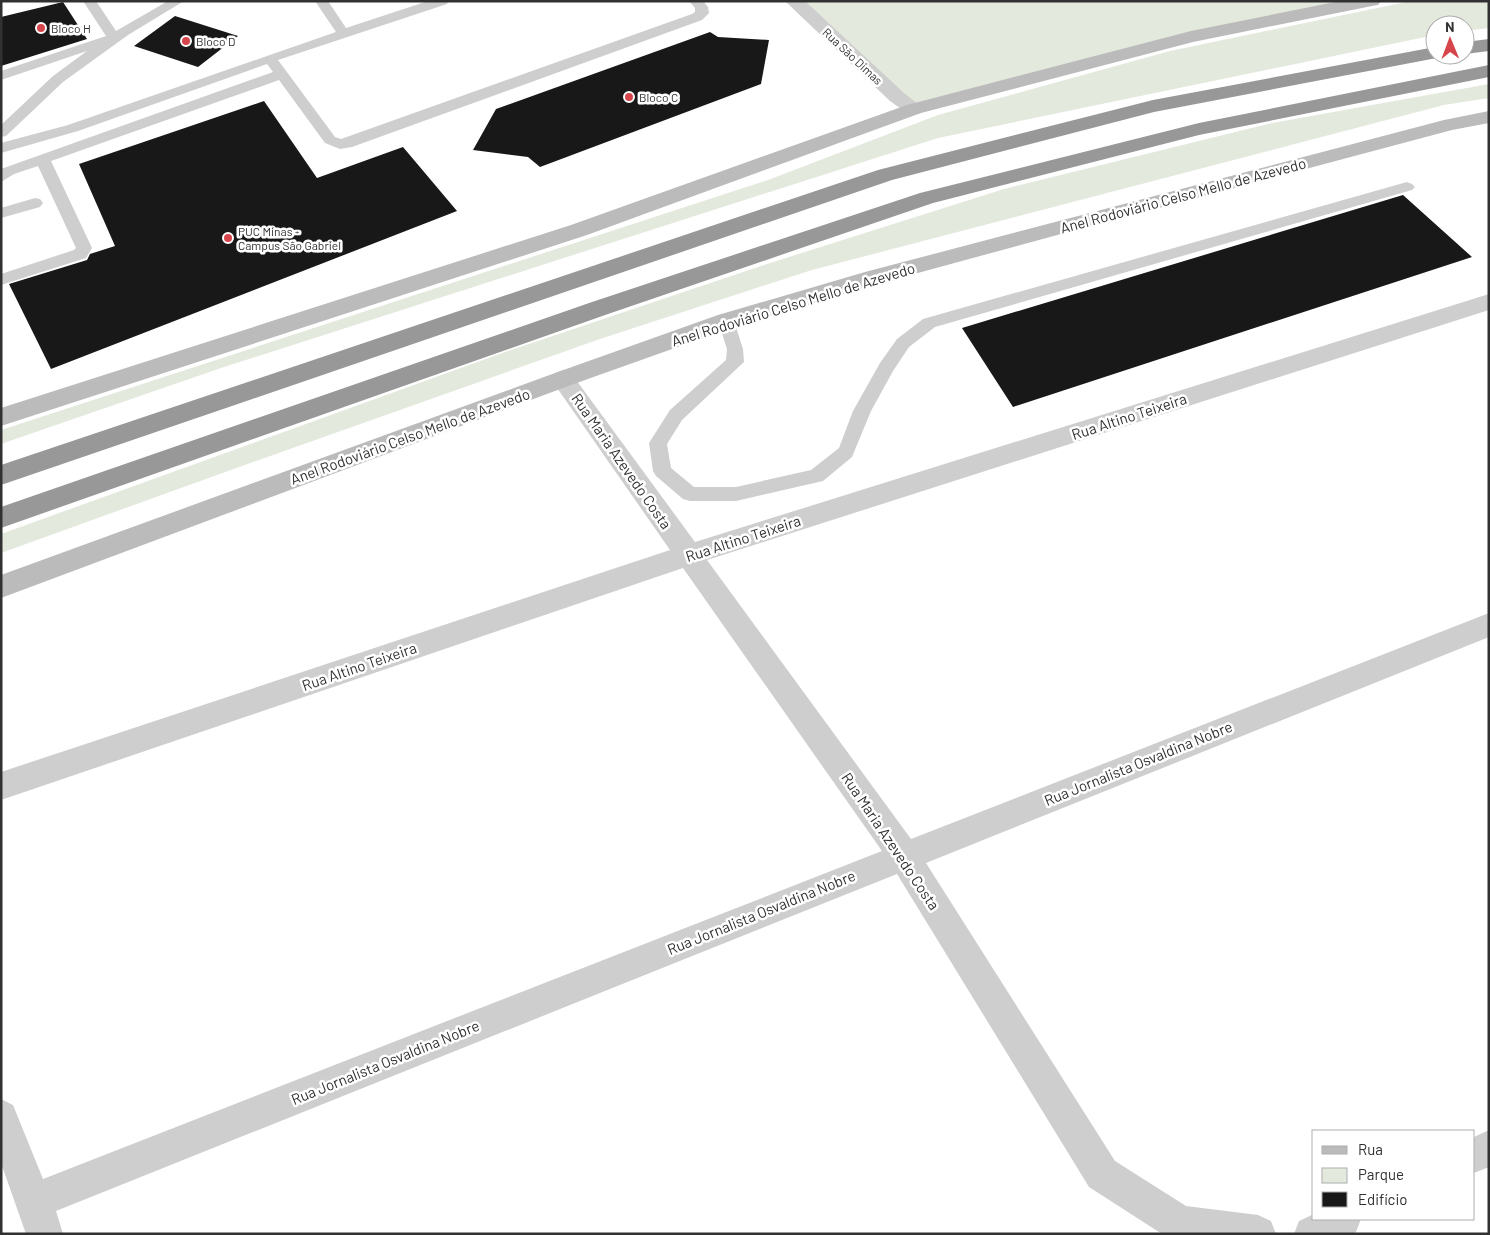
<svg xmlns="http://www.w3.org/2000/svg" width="1490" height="1235" viewBox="0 0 1490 1235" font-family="Barlow,sans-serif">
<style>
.green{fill:#e4e9de}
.building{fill:#181818}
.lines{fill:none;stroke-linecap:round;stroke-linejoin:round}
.service{fill:#cecece;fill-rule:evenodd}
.minor{fill:#cecece;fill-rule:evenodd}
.secondary{fill:#bbb;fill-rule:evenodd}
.motorway{fill:#989898;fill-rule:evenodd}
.poi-dot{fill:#d6454b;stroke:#fff;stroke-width:2}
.labels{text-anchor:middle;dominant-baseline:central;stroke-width:5;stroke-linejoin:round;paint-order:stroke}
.far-poi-label{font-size:12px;fill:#313131;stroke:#fff;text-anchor:start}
.far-street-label{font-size:12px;fill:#313131;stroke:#fff}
.street-label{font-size:15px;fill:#313131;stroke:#fff}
</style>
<rect width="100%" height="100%" fill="#fff"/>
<path class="green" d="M796 1H1390L1321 10 914 109Z
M1411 1H1489V28L1465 31V25H1435V35L938 138 224 367 1 444V430L768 180 938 115 1170 51Z
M1489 84V98L1444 105 812 270 600 339 253 462 1 553V534L505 352 770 263 1004 189 1272 123Z"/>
<path class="building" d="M63 2 87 39 1 66V17Z
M175 16 238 36 198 67 134 46Z
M710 32 718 37 769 40 761 84 540 167 528 157 473 150 496 109Z
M264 101 317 178 403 147 457 211 51 369 9 284 87 260 90 254 115 246 79 164Z
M1403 195 1472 257 1013 407 962 328Z"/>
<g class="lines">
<path class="service" d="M83 1H96L116 31 168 1H184L128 35 63 82 6 136 1 137V125L53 76 87 51 1 80V71L106 36Z
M315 1H328L346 28 428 1H448L447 4 278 60 335 137 341 139 692 14 695 12V8L689 1H703L708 7 709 13 702 20 352 147 340 149 325 143 279 80 51 161 92 248 86 258 1 285V274L74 250 76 248 38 166 14 174 1 182V169L273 72 267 64 78 131 1 153V143L68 125 336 32Z
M1407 182 1412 184 1415 187 1412 190 935 327 909 347 893 371 871 411 852 457 823 481 736 501H690L683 499 656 476 653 471 649 443 670 410 726 360 727 349 718 321 720 317 726 315 732 317 734 321 743 349 744 362 682 420 667 444 671 468 694 487H736L811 470 839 448 853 411 880 363 897 339 923 319Z
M35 198 40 199 43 203 40 207 1 218V208Z"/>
<path class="minor" d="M785 1H805L904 93 924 109 921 113C908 116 900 108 890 101Z
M1489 294V310L707 560 911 839 1489 613V637L926 863 1115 1161 1186 1206 1258 1215 1271 1221 1276 1234H1162L1089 1187 897 874 56 1211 63 1234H26L1 1163V1099L13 1105 43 1179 882 851 683 568 1 800V772L670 550 555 385 551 379 555 373 563 370 571 373 695 542Z
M1489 1130V1167L1474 1173V1137Z
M1314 1214V1219H1361L1356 1232 1353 1234H1294L1299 1221Z"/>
<path class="secondary" d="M1340 1H1381L1378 5 1372 6 1193 42 921 113 587 235 1 426V408L571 225 907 105 1191 31Z
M1489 111V123L1452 130 1061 234 870 286 734 327 571 385 1 598V575L555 373 718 315 865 272 1444 120Z"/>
<path class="motorway" d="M1489 39V51L1465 54V42Z
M1435 47V55H1443L1442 57 1154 112 892 180 1 485V465L878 170 1153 100Z
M1489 65V77L1199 135 933 203 608 314 1 528V507L592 302 920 193 1199 123Z"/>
</g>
<g class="poi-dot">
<circle cx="41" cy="28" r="5"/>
<circle cx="186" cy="41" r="5"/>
<circle cx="629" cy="97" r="5"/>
<circle cx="228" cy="238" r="5"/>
</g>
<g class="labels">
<g class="far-poi-label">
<text x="51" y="28">Bloco H</text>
<text x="196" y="41">Bloco D</text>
<text x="639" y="97">Bloco C</text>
<text x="238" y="231">PUC Minas -<tspan x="238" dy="14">Campus São Gabriel</tspan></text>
</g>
<g class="far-street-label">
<text transform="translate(853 56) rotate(43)">Rua São Dimas</text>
</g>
<g class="street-label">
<text transform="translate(1183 195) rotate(-15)">Anel Rodoviário Celso Mello de Azevedo</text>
<text transform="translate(793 304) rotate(-17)">Anel Rodoviário Celso Mello de Azevedo</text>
<text transform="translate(1129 416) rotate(-18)">Rua Altino Teixeira</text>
<text transform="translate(410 436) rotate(-20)">Anel Rodoviário Celso Mello de Azevedo</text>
<text transform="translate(622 461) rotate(55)">Rua Maria Azevedo Costa</text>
<text transform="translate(743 538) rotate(-18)">Rua Altino Teixeira</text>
<text transform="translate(359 666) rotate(-19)">Rua Altino Teixeira</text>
<text transform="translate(1138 763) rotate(-22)">Rua Jornalista Osvaldina Nobre</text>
<text transform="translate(891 841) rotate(56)">Rua Maria Azevedo Costa</text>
<text transform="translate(761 912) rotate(-22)">Rua Jornalista Osvaldina Nobre</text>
<text transform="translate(385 1062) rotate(-22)">Rua Jornalista Osvaldina Nobre</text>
</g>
</g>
<rect width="1490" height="1235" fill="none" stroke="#313131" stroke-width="5"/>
<rect x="1312" y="1130" width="162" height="90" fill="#ffffff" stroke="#adadad"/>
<rect x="1322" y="1146" width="25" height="8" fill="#bbbbbb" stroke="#adadad"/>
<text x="1358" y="1155" font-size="15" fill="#313131">Rua</text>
<rect x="1322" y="1168" width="25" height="15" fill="#e4e9de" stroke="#adadad"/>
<text x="1358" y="1180" font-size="15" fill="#313131">Parque</text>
<rect x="1322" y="1192" width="25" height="15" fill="#181818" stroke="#adadad"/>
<text x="1358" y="1205" font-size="15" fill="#313131">Edifício</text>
<g transform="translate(1450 40) rotate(359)"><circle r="24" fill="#ffffff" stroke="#adadad"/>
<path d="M0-4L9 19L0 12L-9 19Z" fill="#d6454b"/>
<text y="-8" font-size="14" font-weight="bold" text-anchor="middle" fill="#313131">N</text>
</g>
</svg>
